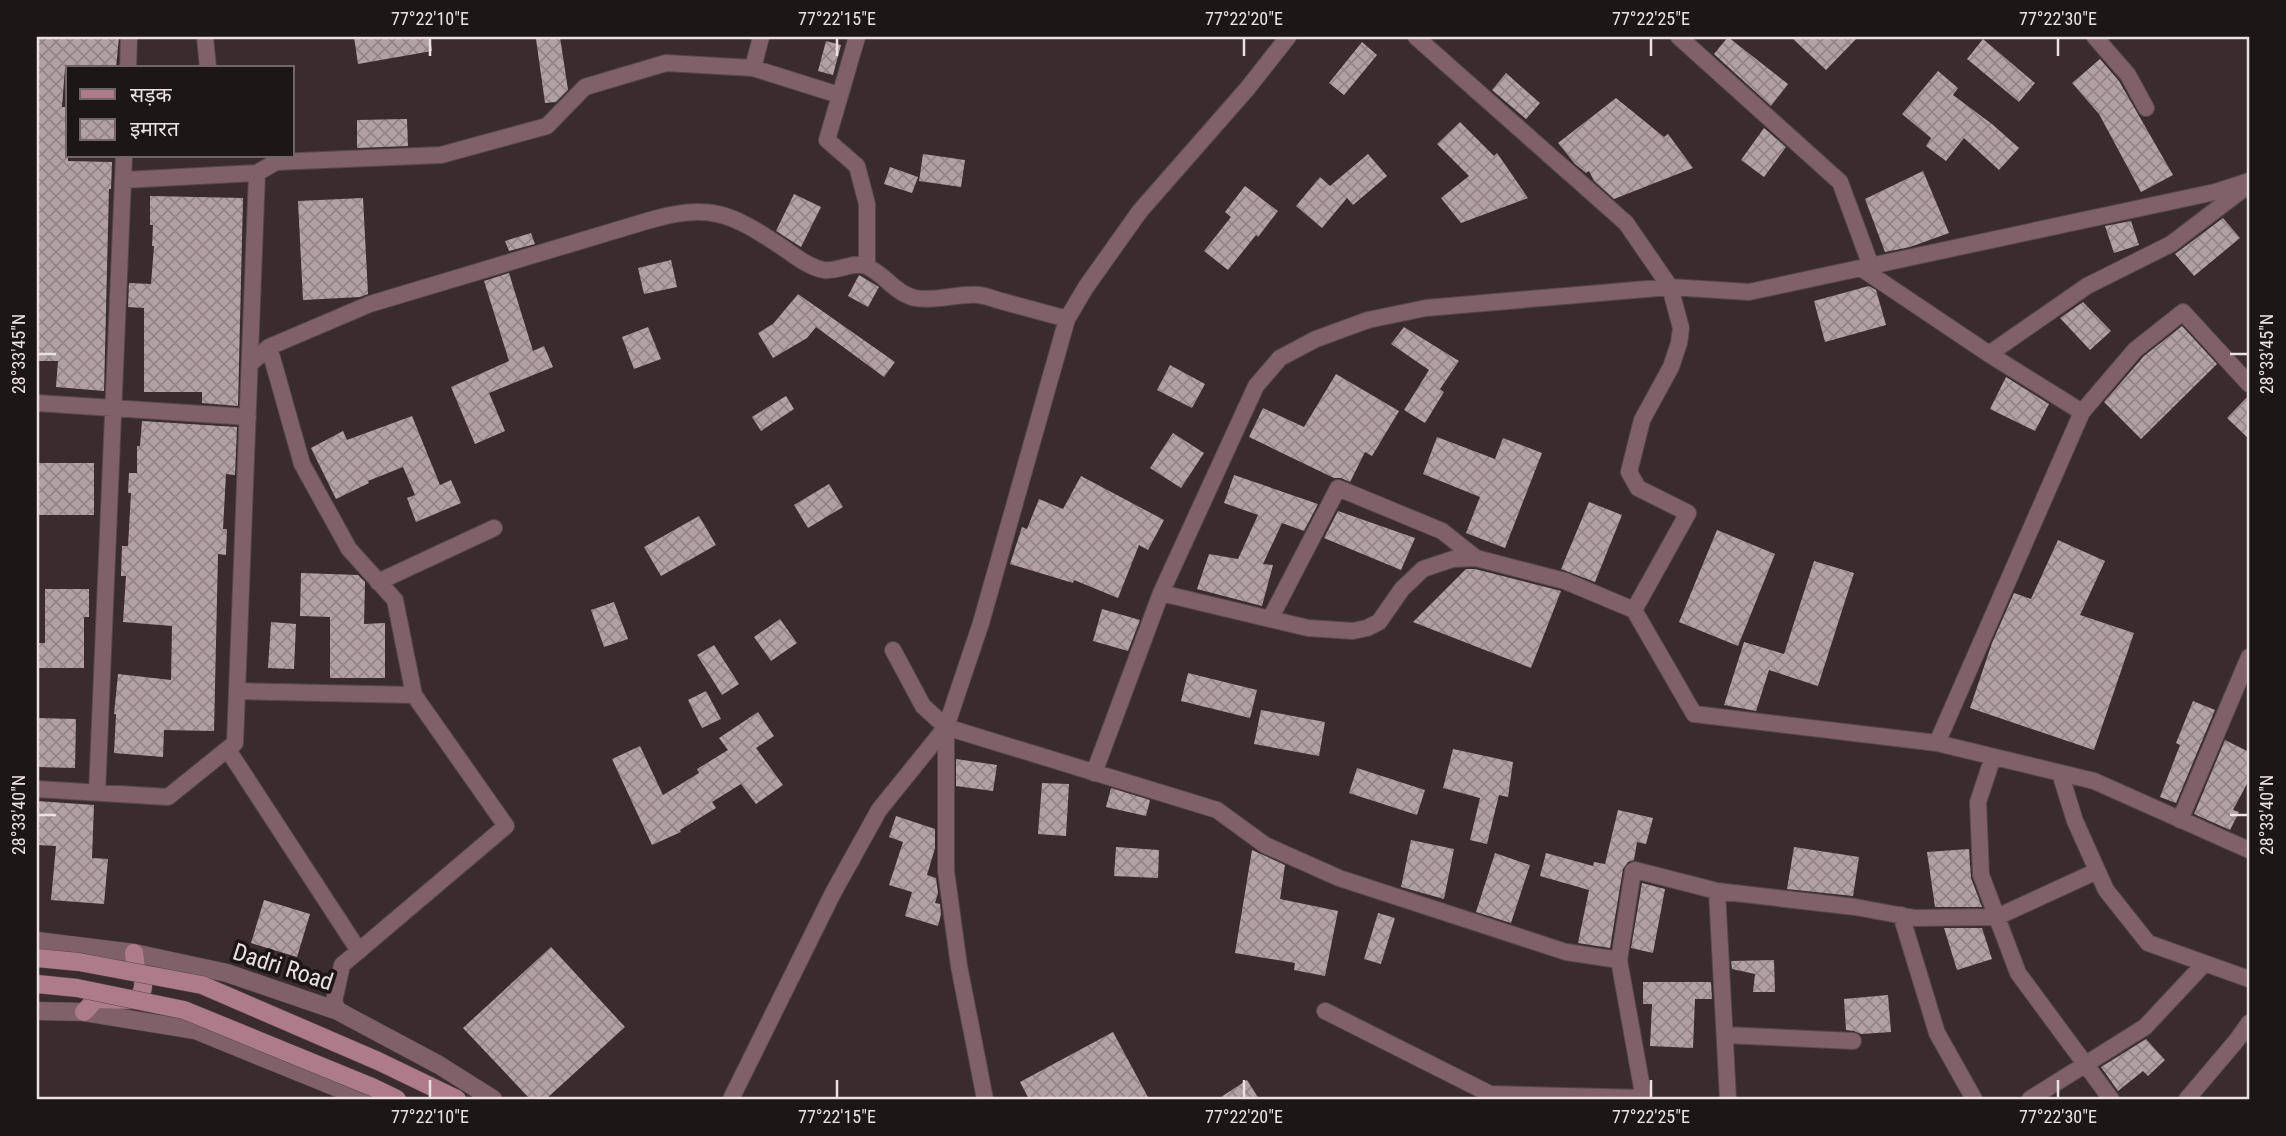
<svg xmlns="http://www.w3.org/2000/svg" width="2286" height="1136" viewBox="0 0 2286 1136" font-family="'Roboto Condensed','Noto Sans Devanagari',sans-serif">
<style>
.building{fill:url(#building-cross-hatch)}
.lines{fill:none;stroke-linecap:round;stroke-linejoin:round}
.minor-casing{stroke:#56484c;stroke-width:18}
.tertiary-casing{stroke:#56484c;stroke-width:19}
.secondary-casing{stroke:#56484c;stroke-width:19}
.minor{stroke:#80616a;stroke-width:16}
.tertiary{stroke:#80616a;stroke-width:18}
.secondary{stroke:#ad7b8a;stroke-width:18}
.secondary-bridge-casing{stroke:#56484c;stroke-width:19;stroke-linecap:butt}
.secondary-bridge{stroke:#ad7b8a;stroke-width:18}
.ticks{fill:none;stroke:#ebe1e4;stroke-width:2.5}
.labels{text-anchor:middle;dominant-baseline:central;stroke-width:7;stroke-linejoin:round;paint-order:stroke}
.street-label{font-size:24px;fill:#ebe1e4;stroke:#1d1617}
.neatline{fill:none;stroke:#ebe1e4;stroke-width:2.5}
.ticks-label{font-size:18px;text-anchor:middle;fill:#ebe1e4}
</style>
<defs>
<pattern id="building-cross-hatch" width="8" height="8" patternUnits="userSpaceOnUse" patternTransform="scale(1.75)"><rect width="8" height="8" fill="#b3a0a5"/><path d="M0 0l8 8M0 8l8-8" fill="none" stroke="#928488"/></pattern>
</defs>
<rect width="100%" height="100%" fill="#3a2b2f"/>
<path class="building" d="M37 37H119L116 68H65L62 107H68V161L112 162 111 189H109L104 391 56 387 58 361H37Z
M354 37H430L432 51 358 64Z
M553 37H560L568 90 556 102 545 103 536 39Z
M1728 37 1788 84 1771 106 1714 54Z
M1791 37H1858L1826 70Z
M1983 39 2035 83 2019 102 1967 59Z
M826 41 841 45 833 75 818 71Z
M1362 42 1377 55 1344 95 1329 83Z
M2100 59 2119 81 2173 175 2141 192 2099 114 2072 83Z
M1938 71 1958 88 1953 95 1992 124 2019 148 1999 170 1964 138 1946 161 1926 146 1931 138 1902 114Z
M1506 73 1540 103 1526 119 1492 90Z
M1616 98 1664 137 1668 134 1693 168 1614 199 1594 181 1589 171 1586 173 1575 164 1558 143Z
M407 119 408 146 357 148V120Z
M1460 122 1494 156 1497 153 1528 198 1461 223 1441 198 1469 176 1437 144Z
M1764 128 1786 147 1764 177 1741 160Z
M923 154 965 160 961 187 919 181Z
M1368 154 1387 176 1353 205 1347 198 1322 228 1296 206 1320 177 1330 186Z
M890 167 918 177 912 193 884 184Z
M1923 171 1949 233 1910 247 1885 252 1865 199Z
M1245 186 1278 211 1258 237 1256 235 1228 270 1204 251 1231 217 1225 212Z
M794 194 821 207 801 247 776 231Z
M150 196 243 198 238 406 202 403V392H144V308L128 307 129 283 151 284 154 246H152L153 225H150Z
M363 198 368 294 360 297 303 300 298 201Z
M2223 218 2240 238 2194 276 2175 254Z
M2131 221 2139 245 2114 253 2105 226Z
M531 233 535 244 509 251 505 241Z
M671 260 677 287 644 294 638 268Z
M509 273 533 351 544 346 553 367 489 393 505 431 475 444 451 387 509 361 484 281Z
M859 275 879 287 868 307 848 296Z
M1869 286 1876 290 1886 325 1825 342 1814 301Z
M798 294 895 362 884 377 816 327 807 338 773 358 758 333 773 324Z
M2083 302 2111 331 2090 350 2060 318Z
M2182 326 2217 364 2141 439 2104 402 2144 356Z
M648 327 661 359 634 369 622 337Z
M1404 327 1459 361 1440 389 1444 392 1425 423 1404 410 1429 370 1391 344Z
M1170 365 1205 384 1192 408 1157 390Z
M1336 374 1399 411 1372 456 1365 452 1350 482 1341 478H1334L1249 437 1263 408 1304 427Z
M2006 377 2049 404 2035 431 1990 409Z
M2249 395V439L2227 418Z
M786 396 794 409 761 431 752 417Z
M412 416 440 485 451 480 461 503 416 522 407 498 415 495 403 467 368 481 369 483 336 499 311 448 343 431 347 440Z
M142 421 237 427 235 475 226 474 223 529H227L226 555 218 554 214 731 164 730 163 757 114 753 116 714H114L118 674 171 680 172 626 123 622 126 576H121L122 546H128L131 493H128L129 473H137V446H140Z
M1173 433 1204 453 1181 488 1150 468Z
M1437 437 1495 459 1503 438 1542 453 1505 548 1466 533 1480 497 1423 474Z
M37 463H94V515H37Z
M1234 475 1318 504 1304 531 1282 523 1263 564 1273 565 1262 606 1197 589 1209 554 1238 559 1258 515 1224 503Z
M1081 476 1164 520 1148 550 1139 545 1118 598 1074 580 1073 583 1010 564 1022 527 1027 529 1039 499 1063 509Z
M829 484 843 507 808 528 794 505Z
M1589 502 1622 515 1595 582 1561 569Z
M1338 511 1415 538 1401 570 1324 538Z
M699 516 716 545 661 576 644 547Z
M1717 530 1775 554 1738 646 1679 622Z
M2058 540 2105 561 2080 615 2134 633 2094 750 1970 708 1992 643 2014 593 2031 599Z
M1814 561 1854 573 1818 686 1769 670 1756 711 1724 705 1744 642 1784 654Z
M1466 569H1475L1561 591 1531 668 1413 622Z
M301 573 358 575 365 582 364 624 385 623V678H330V617L300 616Z
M45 589H89V617H84V668H38V643H45Z
M614 602 628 639 604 647 591 610Z
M1102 609 1140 620 1128 651 1093 641Z
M780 619 797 643 771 661 754 637Z
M271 622 296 624 294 669 268 668Z
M714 645 739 684 722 695 697 655Z
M1188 673 1257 690 1250 718 1181 701Z
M706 691 721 719 702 728 688 700Z
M2193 701 2215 710 2176 803 2160 797 2180 745 2176 743Z
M1261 710 1325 722 1319 756 1254 744Z
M758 712 774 736 756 748 783 785 756 804 741 784 712 802 716 808 680 830 681 832 652 845 612 759 640 746 663 795 699 773 697 769 728 750 719 738Z
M37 718 76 719 75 768 37 767Z
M2225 740 2249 752V780L2233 810 2239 812 2230 830 2194 814Z
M1453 749 1513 762 1508 797 1499 795 1487 844 1470 840 1480 798 1443 788Z
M956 759 997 765 993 791 956 786Z
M1357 768 1425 790 1417 815 1349 793Z
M1042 783 1069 784 1066 836 1038 834Z
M1111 788 1150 800 1146 816 1106 807Z
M37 801 94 805 92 858 108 859 104 904 51 900 56 846 37 845Z
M1618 810 1653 818 1646 844 1637 842 1634 860 1628 862 1623 869 1610 948 1578 943 1589 890 1540 876 1546 853 1593 866 1594 862 1605 864Z
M896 816 935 829V848L927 875 936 878 938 893 935 903 940 904 941 914 938 926 905 916 912 892 889 885 903 842 889 837Z
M1411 840 1454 849 1444 899 1401 887Z
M1116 847 1159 850 1158 878 1114 876Z
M1794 847 1859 857 1853 896 1787 889Z
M1969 849 1971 878 1982 907H1935L1927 852Z
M1252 850 1285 865 1280 899 1338 911 1325 976 1294 970 1295 963 1235 953Z
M1495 853 1530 865 1511 923 1476 912Z
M1642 883 1665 889 1653 953 1631 948Z
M264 900 310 914 297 957 251 943Z
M1378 913 1395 918 1381 964 1364 959Z
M1944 928H1982L1992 959 1957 970Z
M551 947 625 1027 546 1099H530L463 1028Z
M1774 960 1775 992H1753L1755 974 1732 969 1731 961Z
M1643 982H1711L1712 999H1695L1693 1048 1650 1046 1652 1004H1643Z
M1888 995 1891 1032 1861 1034 1854 1031 1846 1030 1844 999Z
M1113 1032 1149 1099H1029L1020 1082Z
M2146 1039 2165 1060 2148 1076 2143 1071 2118 1091 2101 1067Z
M1247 1080 1259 1099H1218Z"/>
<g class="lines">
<defs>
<path id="minor" d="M205 37 208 68
M857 37 827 140 857 166 867 204V266
M1416 37 1626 223 1670 287 1681 328 1679 343 1671 367 1642 420 1629 472 1638 488 1688 513 1634 610
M1679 37 1840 182 1871 266
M2095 37 2128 75 2146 108
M128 68 129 37
M753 68 761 37
M123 180 257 173 276 162 441 155 547 126 585 87 666 63 753 68 839 95
M1861 268 1989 354 2082 412 1937 743
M269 347 302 464 349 549 395 600 414 695
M1989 354 2087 286 2171 244 2242 190
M250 364 269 347 370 304 647 221C710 203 729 212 782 247 795 256 808 267 824 270 838 272 853 261 866 266 885 274 894 293 915 298 936 302 957 293 979 295 987 296 996 300 1005 302 1026 308 1046 313 1067 319
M37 403 248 417
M2082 412 2135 350 2183 312 2249 384
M378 582 494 528
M1161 593 1308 628 1353 631 1367 628 1379 622 1402 589 1423 569 1453 559 1476 558 1565 581 1634 610 1694 714 1937 743 2094 781 2249 850
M1270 619 1338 488 1442 531 1476 558
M893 650 923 706 946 727 1217 810 1265 845 1339 878 1566 952 1619 960 1644 1099
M237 691 414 695 506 826 342 965 334 1001 338 1011
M946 727V871L959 966 985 1099
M228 750 359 951
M1993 757 1978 802 1981 875 2018 973 2111 1099
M1094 773 1161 593 1256 386 1280 358 1316 339 1368 320 1426 308 1670 287 1749 292 2215 192 2249 181
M2060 773 2075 821 2106 890 2148 943 2249 979
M37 789 168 797 235 743 257 173
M97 793 124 156
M2180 820 2249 657
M1717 891 1728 1099
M1901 915 1937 1033 1974 1099
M1619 960 1633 871 1635 870 1717 891 1855 907 1915 918 1997 917 2097 871
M1325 1011 1490 1094 1644 1098
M1725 1035 1853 1041
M731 1099 833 893 879 810 946 727 981 623 1067 319 1086 287 1140 211 1247 89 1288 37
M2030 1099 2145 1027 2204 964
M2187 1099 2237 1040 2249 1023"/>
<path id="tertiary" d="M37 941 134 953 227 973 338 1011 439 1065 493 1099
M37 1011 84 1012 195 1030 365 1099"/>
<path id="secondary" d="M84 1012 96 999 134 1000 139 997C145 988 145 977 136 969L134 953"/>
</defs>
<use href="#minor" class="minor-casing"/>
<use href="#tertiary" class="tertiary-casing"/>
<use href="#secondary" class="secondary-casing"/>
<use href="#minor" class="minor"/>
<use href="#tertiary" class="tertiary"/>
<use href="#secondary" class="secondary"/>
<defs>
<path id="secondary-bridge" d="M37 958 79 962 202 985 378 1061 457 1099
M37 984 77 988 184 1010 372 1087 397 1099"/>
</defs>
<use href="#secondary-bridge" class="secondary-bridge-casing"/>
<use href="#secondary-bridge" class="secondary-bridge"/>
</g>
<path class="ticks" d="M430 38V56M837 38V56M1244 38V56M1651 38V56M2058 38V56M38 354H56M2230 354H2248M38 815H56M2230 815H2248M430 1080V1098M837 1080V1098M1244 1080V1098M1651 1080V1098M2058 1080V1098"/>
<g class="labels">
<g class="street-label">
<text transform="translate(283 967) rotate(18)">Dadri Road</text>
</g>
</g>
<rect width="2286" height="1136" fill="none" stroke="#1d1617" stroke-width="77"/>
<rect x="66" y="66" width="228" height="91" fill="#1d1617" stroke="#6f6769" stroke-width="2"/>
<rect x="80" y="89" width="35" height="10" fill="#ad7b8a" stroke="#6f6769" stroke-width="2"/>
<text x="130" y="102" font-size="21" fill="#ebe1e4">सड़क</text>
<rect x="80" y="119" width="35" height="21" fill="url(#building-cross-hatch)" stroke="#6f6769" stroke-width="2"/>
<text x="130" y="136" font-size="21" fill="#ebe1e4">इमारत</text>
<rect x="38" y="38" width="2210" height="1060" class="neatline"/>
<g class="ticks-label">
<text x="430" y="25">77°22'10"E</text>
<text x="837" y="25">77°22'15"E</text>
<text x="1244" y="25">77°22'20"E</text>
<text x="1651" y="25">77°22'25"E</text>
<text x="2058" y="25">77°22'30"E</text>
<text transform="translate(19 354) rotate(-90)" y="6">28°33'45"N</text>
<text transform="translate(2267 354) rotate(-90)" y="6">28°33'45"N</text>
<text transform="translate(19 815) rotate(-90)" y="6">28°33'40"N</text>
<text transform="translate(2267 815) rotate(-90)" y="6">28°33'40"N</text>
<text x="430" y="1123">77°22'10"E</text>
<text x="837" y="1123">77°22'15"E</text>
<text x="1244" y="1123">77°22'20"E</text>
<text x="1651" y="1123">77°22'25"E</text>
<text x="2058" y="1123">77°22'30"E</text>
</g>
</svg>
